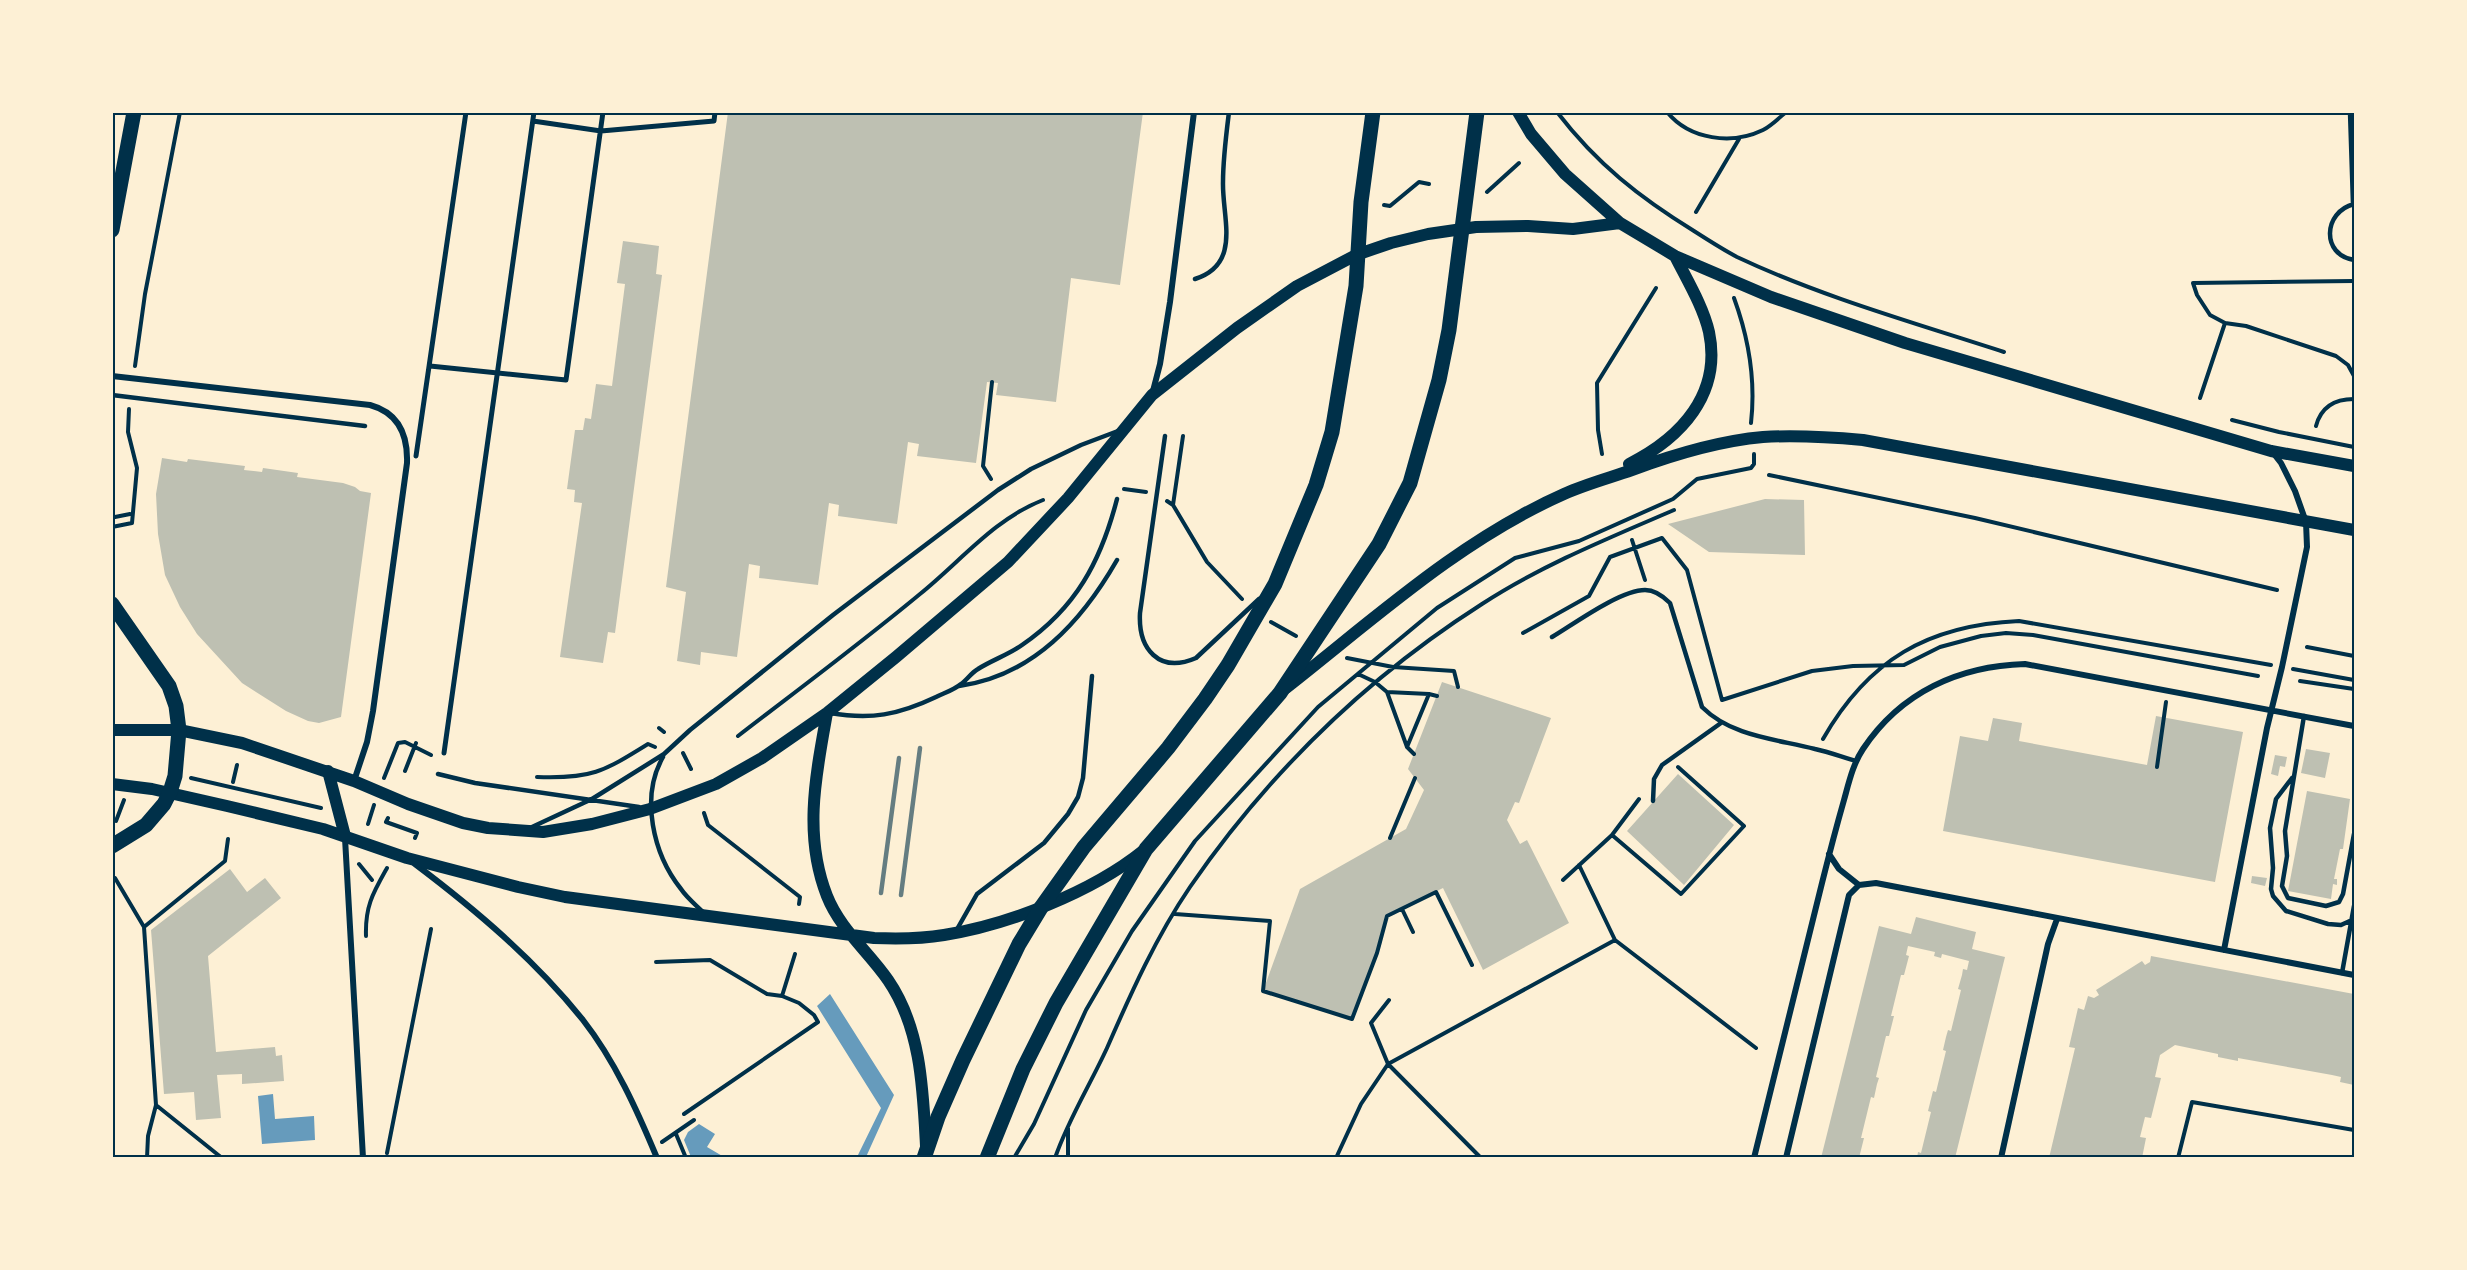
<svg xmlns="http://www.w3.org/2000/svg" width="2467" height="1270" viewBox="0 0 2467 1270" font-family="Mulish,sans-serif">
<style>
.water{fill:#669bbc}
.building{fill:#bec0b2}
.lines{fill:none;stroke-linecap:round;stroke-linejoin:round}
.path{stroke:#003049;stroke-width:4}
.service{stroke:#003049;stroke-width:4.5}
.pedestrian{stroke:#003049;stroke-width:5}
.minor{stroke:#003049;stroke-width:6}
.secondary{stroke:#003049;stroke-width:12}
.primary{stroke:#003049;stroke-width:15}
.rail{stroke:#657d81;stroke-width:4.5}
.neatline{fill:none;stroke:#003049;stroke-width:2}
</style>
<rect width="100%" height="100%" fill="#fdf0d5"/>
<path class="water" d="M830 994 894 1095 866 1157H857L881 1108 817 1006Z
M273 1094 275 1119 314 1116 315 1140 262 1144 258 1096Z
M699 1124 715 1134 707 1147 724 1157H691L684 1140 688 1132Z"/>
<path class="building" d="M728 112H1143L1120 285 1071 278 1056 402 996 395 998 383 987 382 976 463 917 456 919 444 908 442 897 524 838 516 839 505 829 503 818 585 759 578 760 566 749 564 737 657 701 652 700 665 677 661 686 592 666 587Z
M623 241 659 246 656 274 662 275 615 633 608 632 603 663 560 657 582 503 574 502 575 490 567 489 575 430H583L585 418 591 419 596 384 612 386 625 284 617 283Z
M162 458 187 462 188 459 245 466 244 470 262 472 263 468 298 473 297 477 343 483 355 487 360 491 371 493 341 717 319 723 308 721 286 711 242 683 197 634 180 607 165 575 158 534 156 494Z
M1765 499 1804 500 1805 555 1709 552 1668 524Z
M1442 682 1551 718 1519 803 1515 802 1507 820 1520 844 1527 840 1569 923 1483 970 1443 888 1387 916 1381 945 1352 1019 1263 991 1300 889 1406 829 1424 790 1408 769Z
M2156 716 2243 732 2215 882 1943 831 1960 736 1988 741 1993 718 2022 723 2019 741 2147 765Z
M2306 749 2330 753 2325 778 2301 773Z
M2275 755 2287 757 2285 767 2280 766 2278 776 2271 774Z
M1678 774 1734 825 1684 885 1627 831Z
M2307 791 2350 799 2343 849H2340L2334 879H2337V885L2333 884 2331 899 2288 891Z
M230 869 247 892 265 878 281 898 208 956 216 1052 275 1047 276 1056 282 1055 284 1081 242 1084V1074L217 1075 221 1118 196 1120 194 1092 164 1094 151 930Z
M2252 876 2267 878 2265 886 2251 883Z
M1916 917 1976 932 1972 949 2005 957 1955 1158H1917L1918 1152 1921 1153 1931 1112 1928 1111 1933 1091 1936 1092 1946 1051 1943 1050 1946 1037 1948 1030 1951 1031 1961 990 1958 989 1962 975 1963 969 1967 970 1969 961 1942 954 1941 958 1934 956 1935 952 1908 946 1906 955 1909 956 1904 975H1901L1891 1016H1894L1889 1036H1886L1876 1077 1879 1078 1877 1084 1874 1098 1871 1097 1861 1138H1864L1859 1158H1821L1879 926 1911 934Z
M2151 956 2354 994V1085L2340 1082 2341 1077 2332 1075 2238 1058V1061L2218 1057V1054L2175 1045 2160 1055 2155 1077 2161 1078 2151 1118 2145 1117 2140 1137 2146 1138 2142 1158H2049L2075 1048 2069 1047 2078 1008 2084 1010 2088 996 2094 998 2099 995 2096 990 2142 961 2145 965 2150 962Z"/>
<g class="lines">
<path class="path" d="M1557 112C1597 164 1639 197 1694 231 1708 240 1722 249 1737 257 1822 297 1915 323 2004 352
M1667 112C1690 140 1732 145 1763 130 1771 126 1779 118 1786 112
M1487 192 1519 163
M1384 205 1390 206 1419 182 1429 184
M1696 212 1739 139
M2354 281 2193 283 2197 295 2210 315 2225 323 2246 326 2336 356 2348 365 2354 376
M1734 298C1749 339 1756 379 1751 423
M135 366 145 294 180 112
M2200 398 2225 323
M2232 420 2279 432 2354 447
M2316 426C2321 407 2335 399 2354 399
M1602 454 1598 430 1597 383 1656 288
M1769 475 1975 518 2277 590
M991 479 983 466 992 382
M1124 489 1146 492
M1167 501 1173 505 1207 562 1242 599
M1173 505 1183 436
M115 517 130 514
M112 527 132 523 137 468 128 432 129 409
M1632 540 1645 580
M1271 622 1296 636
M1523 633 1589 596 1610 557 1662 538 1687 570 1722 700 1812 671 1853 666 1904 665 1940 647 1981 636 2006 633 2033 635 2258 676
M2307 647 2354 656
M1347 658 1393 667 1454 671 1458 687
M2293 669 2354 680
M1358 674 1375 682 1387 692 1407 747 1414 754
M2300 681 2354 689
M1387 692 1429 694
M659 728 664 732
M738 736C799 689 861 643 920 594 961 561 994 519 1043 500
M1823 739C1868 660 1928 625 2019 621L2271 665
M1407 747 1429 694 1437 696
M683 753 691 769
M2157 767 2166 702
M405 771 416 743
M537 777C591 779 603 772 648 744L655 747
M191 778 321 808
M384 778 398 743 405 742 431 755
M233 782 237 765
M704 813 708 825 800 897 799 904
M388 818 386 822 417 833 415 838
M116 821 124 800
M368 824 374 805
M1612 835 1681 894 1744 826 1678 767
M1390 838 1415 778
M359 864 372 880
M1579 865 1615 940
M115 878 144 927
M1563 880 1612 835 1639 799
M1402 909 1413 932
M1175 914 1270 921 1263 991 1352 1019 1377 953 1387 916 1436 892 1472 965
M366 936C365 906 373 893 387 868
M656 962 710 960 767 994 782 996 799 1003 814 1015 818 1022 684 1114
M782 996 795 954
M1389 1000 1371 1023 1388 1064 1481 1158
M1068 1128V1158
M676 1134 686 1158
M662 1142 694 1120
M387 1153 431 929
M147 1158 148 1136 156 1105
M222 1158 156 1105 144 927 225 861 228 839
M1014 1158 1034 1124 1086 1010 1132 931 1195 841 1318 707 1437 608 1515 558 1579 541 1673 499 1697 479 1751 468 1754 464V454
M1055 1158C1068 1120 1090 1085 1107 1048 1131 993 1156 937 1190 887 1268 774 1366 678 1482 604 1542 565 1609 538 1674 510
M1336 1158 1361 1104 1388 1064 1615 940 1756 1048
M2178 1158 2192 1102 2354 1130"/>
<path class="service" d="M2350 112 2353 204
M2354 204C2323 212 2321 255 2354 260
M1195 279C1242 264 1222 218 1223 182 1223 159 1226 136 1229 112
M112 395 365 426
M1165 436 1140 613C1138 649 1159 674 1196 658L1259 599
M1552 637C1574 624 1620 590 1645 590 1655 590 1663 596 1670 603L1702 707C1732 737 1777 739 1815 749 1829 752 1842 757 1856 761
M959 686C1033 676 1082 621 1117 560
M830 713C871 720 898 715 936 697 944 693 954 690 961 684 967 680 971 673 978 669 992 660 1008 655 1022 645 1076 608 1101 561 1117 499
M2304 716 2285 831 2287 856 2282 886 2288 898 2326 906 2339 902 2343 894 2354 834
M663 757C640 797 653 854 681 889 687 898 696 905 704 913
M438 774 475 783 639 807
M2292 778 2276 799 2270 828 2273 868 2271 889 2273 896 2286 911 2328 924 2341 925 2352 920
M1653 801 1654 779 1662 765 1721 723
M532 827 592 799 664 754 690 730 833 615 998 490 1031 469 1081 445 1118 431
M956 931 977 894 1044 843 1068 814 1078 797 1083 778 1092 676
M2342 973 2354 906"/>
<path class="pedestrian" d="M533 121 601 131 714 121 715 112
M430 366 566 380 603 112
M416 456 466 112
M444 753 534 112"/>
<path class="minor" d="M112 376 370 405C399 413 408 435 407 463L373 711 367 742 354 781
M1153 391 1160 364 1170 302 1194 112
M345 838 363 1158
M1829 854 1839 869 1859 885 1876 883 2354 975
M415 864C476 910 535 960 583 1020 615 1061 637 1110 657 1158
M2224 950 2267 728 2282 667 2307 547 2306 522 2295 491 2281 463 2274 454
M1754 1158C1777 1066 1799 975 1822 883 1829 855 1836 828 1844 800 1849 782 1853 764 1863 749 1901 692 1959 666 2025 664L2354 726
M1786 1158 1849 895 1859 885
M2001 1158 2048 944 2057 919"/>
<path class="secondary" d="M1518 112 1531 134 1565 174 1620 223 1675 256 1771 297 1905 343 2271 451 2354 466
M1629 464C1681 438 1722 394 1709 332 1703 306 1687 280 1675 256
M1286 688C1374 619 1460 540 1564 494 1586 484 1609 478 1632 470 1675 454 1718 441 1763 437 1797 435 1830 437 1863 440L2354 530
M827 713C816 774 803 835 827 896 840 929 868 951 888 980 921 1028 923 1089 926 1146
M112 730H179L242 743 354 781 408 804 463 823 488 828 543 832 592 824 650 809 716 784 762 758 827 713 896 657 1008 562 1068 498 1152 395 1237 328 1297 286 1356 255 1391 243 1428 234 1476 227 1528 226 1573 229 1620 223
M328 771 345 836
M112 784 152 789 227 806 323 829 407 858 518 887 565 897 874 938C897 939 920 939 944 935 1008 925 1092 892 1143 851"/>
<path class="primary" d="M112 230 134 112
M112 604 169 686 176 706 179 730 175 776 170 792 164 804 146 825 112 846
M924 1158 938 1117 963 1060 1019 944 1042 906 1084 847 1168 748 1205 699 1228 665 1275 584 1316 485 1332 432 1356 286 1361 202 1373 112
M987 1158 1023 1069 1056 1003 1146 849 1280 693 1379 544 1410 483 1439 380 1449 330 1477 112"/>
<path class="rail" d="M881 893 899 758
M901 895 920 748"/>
</g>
<rect width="2467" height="1270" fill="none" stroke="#fdf0d5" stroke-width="228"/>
<rect x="114" y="114" width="2239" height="1042" class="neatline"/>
</svg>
